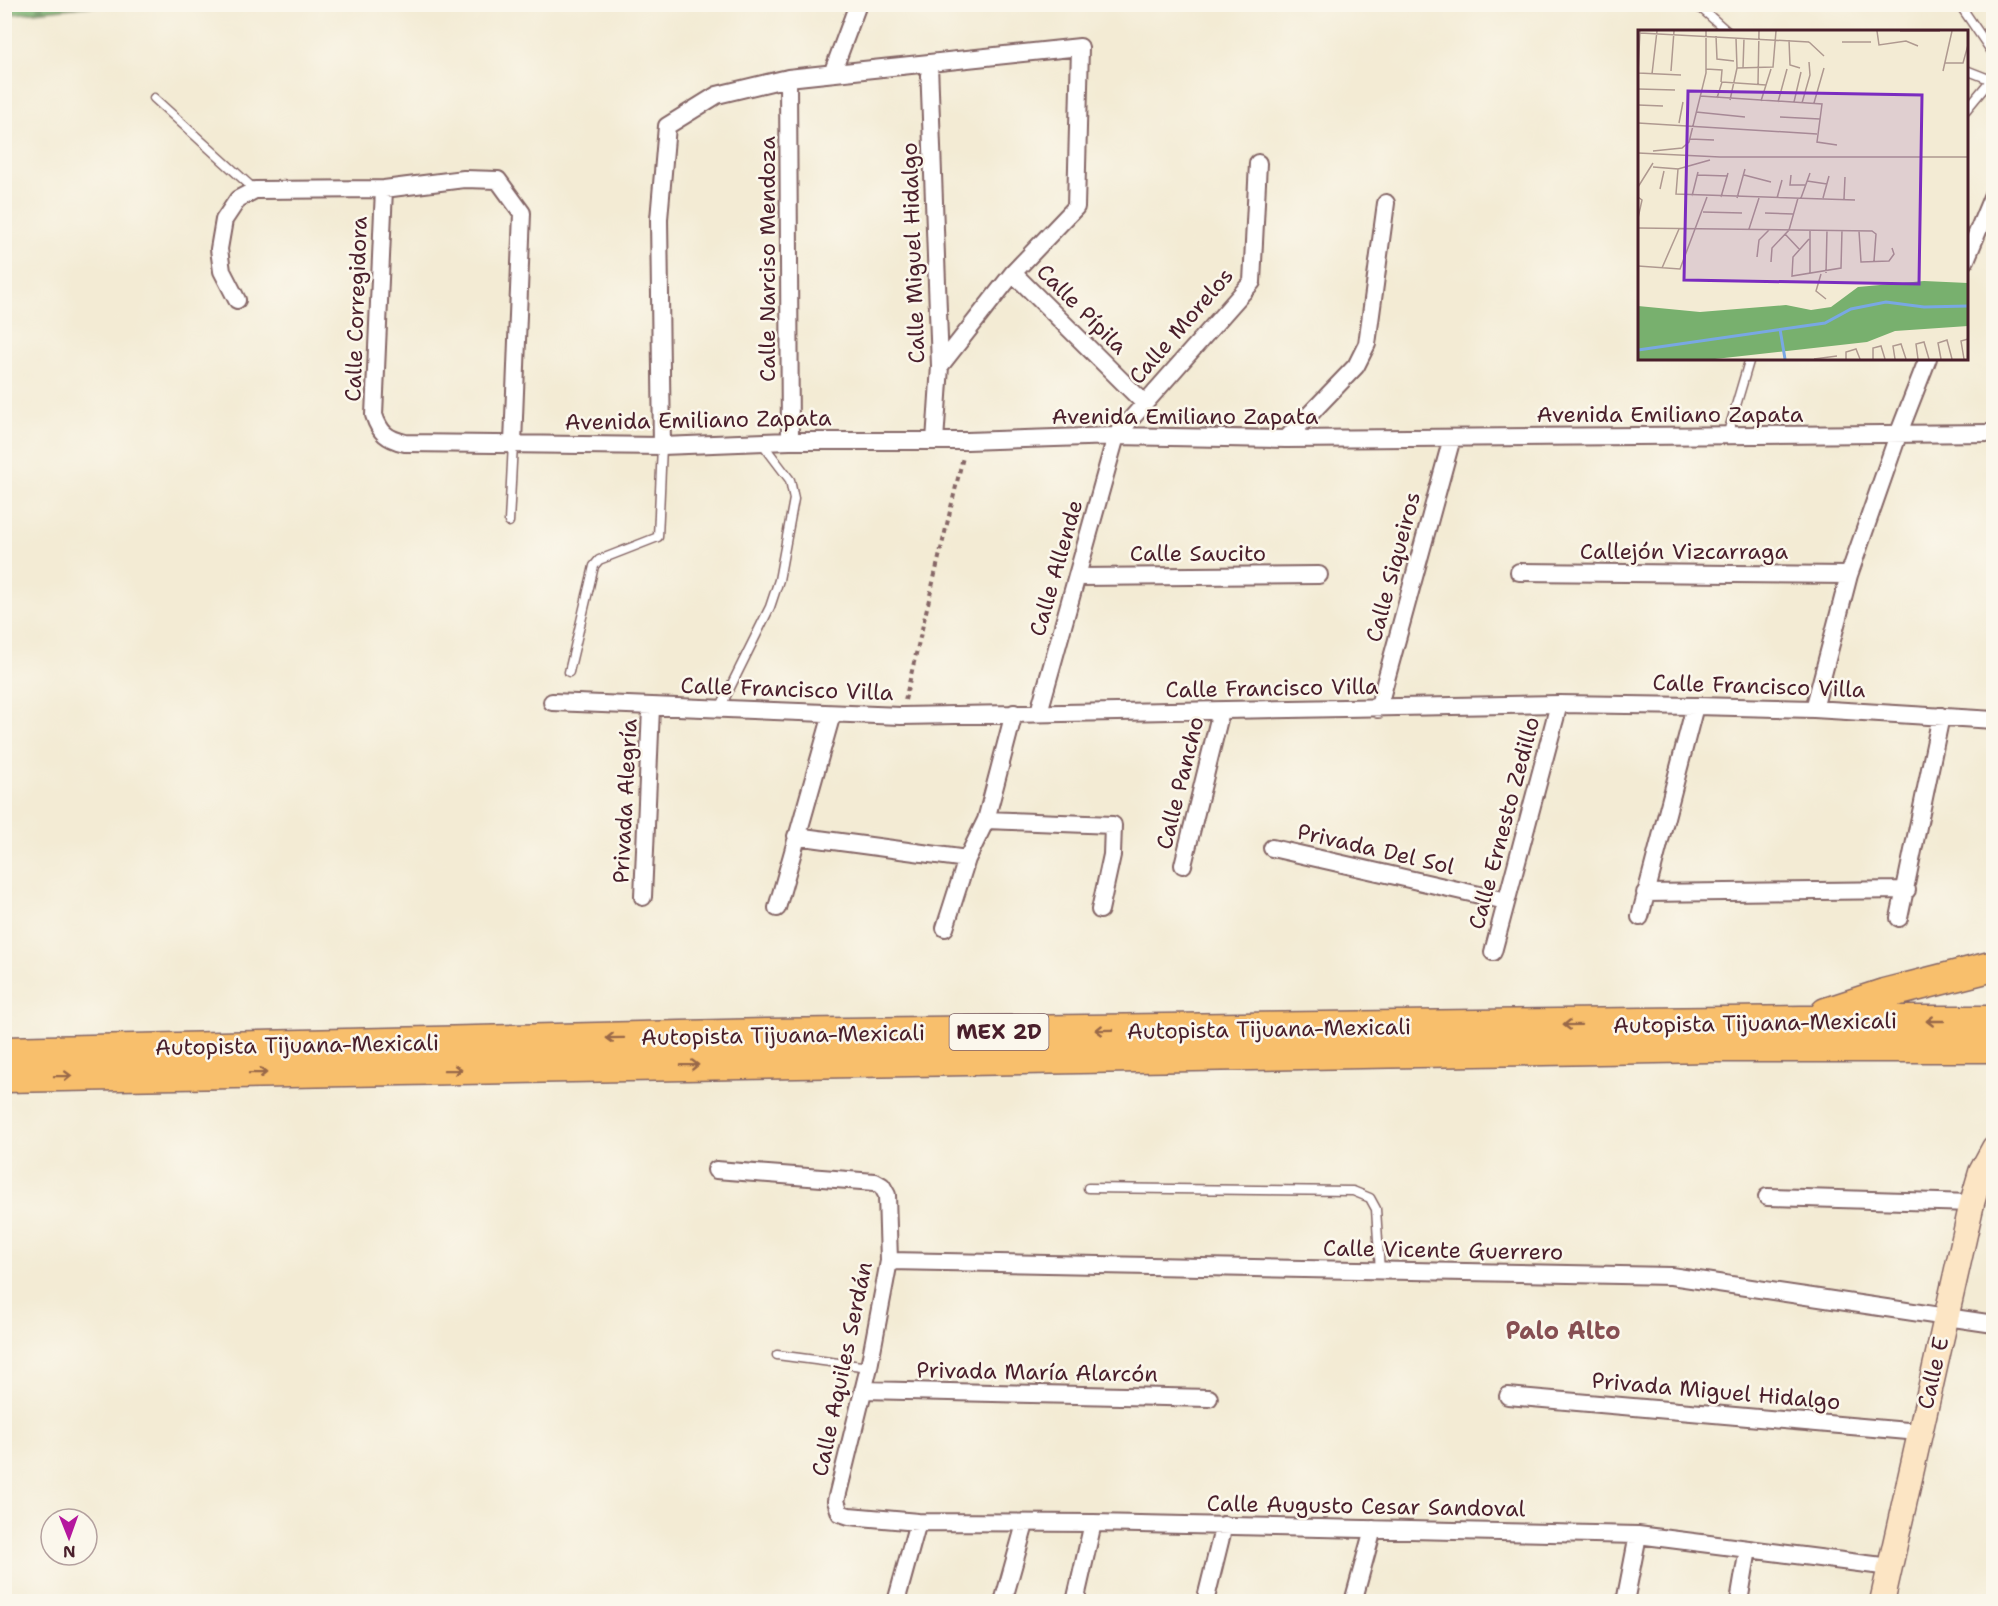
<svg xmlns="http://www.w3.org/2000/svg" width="1998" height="1606" viewBox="0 0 1998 1606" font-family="'Shantell Sans',sans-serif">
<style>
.forest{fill:url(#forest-firs);stroke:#61684c;stroke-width:1.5}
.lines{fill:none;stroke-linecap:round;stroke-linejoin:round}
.lane-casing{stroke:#856666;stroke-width:11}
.street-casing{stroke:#856666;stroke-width:20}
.secondary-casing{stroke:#856666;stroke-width:27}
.highway-casing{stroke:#856666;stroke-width:33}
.path{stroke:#856666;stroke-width:4;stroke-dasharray:4.5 4.5;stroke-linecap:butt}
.lane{stroke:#fff;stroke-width:8}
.street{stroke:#fff;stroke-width:16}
.secondary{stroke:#fce5c4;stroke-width:24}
.highway{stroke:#f8bf6c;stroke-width:30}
.oneway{stroke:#986748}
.labels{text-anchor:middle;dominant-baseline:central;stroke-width:5;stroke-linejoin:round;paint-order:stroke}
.shield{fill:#fbf7ec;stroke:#7f6065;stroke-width:1.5}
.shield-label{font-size:21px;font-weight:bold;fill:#4a1f2b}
.street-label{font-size:22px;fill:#4a1f2b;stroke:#fbf7ec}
.neighbourhood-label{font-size:24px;font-weight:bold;fill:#874f52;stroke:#fbf7ec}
.inset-river{fill:none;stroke:#79a8e3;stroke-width:3}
.inset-road{fill:none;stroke:#af9990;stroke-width:1.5}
.view{fill:#7b2cbf;fill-opacity:0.15;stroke:#7b2cbf;stroke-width:3}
.inset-edge{fill:none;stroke:#4a1f2b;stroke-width:3}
</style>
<defs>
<pattern id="forest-firs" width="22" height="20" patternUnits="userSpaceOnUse" patternTransform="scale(1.5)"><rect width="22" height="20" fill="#78b06e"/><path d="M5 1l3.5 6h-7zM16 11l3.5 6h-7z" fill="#648f5b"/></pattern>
</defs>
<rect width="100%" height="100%" fill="#fbf7ec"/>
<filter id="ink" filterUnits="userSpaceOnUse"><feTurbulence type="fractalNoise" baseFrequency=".0167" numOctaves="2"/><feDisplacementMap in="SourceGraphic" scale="12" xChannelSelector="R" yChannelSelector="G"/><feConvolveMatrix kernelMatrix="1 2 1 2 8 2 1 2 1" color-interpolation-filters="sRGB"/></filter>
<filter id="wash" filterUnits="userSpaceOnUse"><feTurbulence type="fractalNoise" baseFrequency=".008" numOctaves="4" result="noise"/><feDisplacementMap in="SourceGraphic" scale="24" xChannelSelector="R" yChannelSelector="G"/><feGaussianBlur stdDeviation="1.35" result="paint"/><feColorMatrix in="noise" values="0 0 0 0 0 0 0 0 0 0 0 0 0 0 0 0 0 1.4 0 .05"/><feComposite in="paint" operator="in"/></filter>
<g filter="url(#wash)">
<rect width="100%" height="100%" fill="#f3ebd4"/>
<path class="forest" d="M5 4H102V5L5 15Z"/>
</g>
<g filter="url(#ink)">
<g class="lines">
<defs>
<path id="lane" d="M1689 4 1702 9 1728 32
M1960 5 1994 55
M1966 70 1989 79
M154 98 255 190
M1966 110 1994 76
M1727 436 1750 358
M509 522 513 443
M569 672 594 566 599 560 658 537 662 446
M720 708 770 607 779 580 794 499 790 480 762 443
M1088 1188 1353 1191 1370 1198 1376 1209 1380 1271
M777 1355 869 1367"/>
<path id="street" d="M929 64 940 366 935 441
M833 71 858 4
M788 78 790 441
M384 189 374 415C380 433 387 439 405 443L662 446 790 441H967L1116 436 1286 439 1994 433
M1966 260 1994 192
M1013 273 1144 403
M237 300 222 271 219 249 224 220 238 199 255 190 384 189 464 179 498 180 522 213 513 443
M1286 439 1356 366 1367 344 1386 203
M662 446 659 219 667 126 717 95 788 78 1080 47 1076 207 1013 273 940 366
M1519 572 1849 575
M1077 577 1319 575
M552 702 901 716 1559 704 1695 706 1814 709 1994 720
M1378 709 1452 438
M1814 709 1849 575 1898 435 1928 358
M1039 712 1116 436 1252 282 1258 163
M986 820 1113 825 1112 855 1100 910
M796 836 967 859
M1272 848 1506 901
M1183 865 1221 711
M1645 893 1907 890
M643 897 651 708
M777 908 832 714
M1640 917 1695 706
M1899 918 1941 716
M945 928 967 859 986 820 1014 713
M1493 952 1559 704
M716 1170 875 1182 882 1186 887 1195 889 1261 869 1367 836 1501 840 1513 849 1516 918 1522 1093 1523 1638 1535 1890 1567
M1767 1197 1972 1203
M889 1261 1671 1276 1994 1324
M863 1390 1209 1398
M1508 1396 1919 1432
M896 1602 918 1522
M1003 1602 1025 1524
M1075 1602 1093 1523
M1205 1602 1224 1525
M1353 1602 1373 1529
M1625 1602 1638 1535
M1739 1602 1748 1549"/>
<path id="secondary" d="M1882 1602 1972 1203 1981 1172 1994 1148"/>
<path id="highway" d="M1826 1013 1884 994 1994 966
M4 1052 766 1034 1801 1021H1994
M4 1077 1710 1047H1994"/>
</defs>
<use href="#lane" class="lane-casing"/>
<use href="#street" class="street-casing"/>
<use href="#secondary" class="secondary-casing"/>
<use href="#highway" class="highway-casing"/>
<path class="path" d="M905 700 963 457"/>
<use href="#lane" class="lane"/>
<use href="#street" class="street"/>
<use href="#secondary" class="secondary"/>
<use href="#highway" class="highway"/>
</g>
<defs><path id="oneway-shaft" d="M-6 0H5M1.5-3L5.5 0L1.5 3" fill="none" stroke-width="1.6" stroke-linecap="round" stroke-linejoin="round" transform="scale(1.5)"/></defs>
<g class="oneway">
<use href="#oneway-shaft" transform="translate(1935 1021) rotate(-180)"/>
<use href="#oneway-shaft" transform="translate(1572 1025) rotate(179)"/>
<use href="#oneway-shaft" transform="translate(1104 1030) rotate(179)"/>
<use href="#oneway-shaft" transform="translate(615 1038) rotate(179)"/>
<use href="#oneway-shaft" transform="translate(690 1065) rotate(-1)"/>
<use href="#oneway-shaft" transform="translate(453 1070) rotate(-1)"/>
<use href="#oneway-shaft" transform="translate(258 1073) rotate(-1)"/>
<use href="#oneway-shaft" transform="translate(63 1076) rotate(-1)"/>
</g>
</g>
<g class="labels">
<rect class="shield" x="949.5" y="1014" width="99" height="36" rx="4.5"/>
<g class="shield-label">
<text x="999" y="1032">MEX 2D</text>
</g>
<g class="street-label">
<text transform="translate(913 253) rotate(-92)">Calle Miguel Hidalgo</text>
<text transform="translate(767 259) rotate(-90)">Calle Narciso Mendoza</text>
<text transform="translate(356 309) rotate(-88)">Calle Corregidora</text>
<text transform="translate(1082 309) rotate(45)">Calle Pípila</text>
<text transform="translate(1181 326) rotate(-49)">Calle Morelos</text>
<text x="1670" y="414">Avenida Emiliano Zapata</text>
<text x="1185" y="416">Avenida Emiliano Zapata</text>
<text transform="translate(698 420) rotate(-1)">Avenida Emiliano Zapata</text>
<text x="1684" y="551">Callejón Vizcarraga</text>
<text x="1198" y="553">Calle Saucito</text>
<text transform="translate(1393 567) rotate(-75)">Calle Siqueiros</text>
<text transform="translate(1056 568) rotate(-74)">Calle Allende</text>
<text transform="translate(1759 686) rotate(2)">Calle Francisco Villa</text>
<text transform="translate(1272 688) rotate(-1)">Calle Francisco Villa</text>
<text transform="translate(787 689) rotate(2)">Calle Francisco Villa</text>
<text transform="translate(1180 783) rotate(-76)">Calle Pancho</text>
<text transform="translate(625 801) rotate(-87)">Privada Alegría</text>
<text transform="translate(1504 823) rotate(-75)">Calle Ernesto Zedillo</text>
<text transform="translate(1376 849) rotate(13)">Privada Del Sol</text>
<text transform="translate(1755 1023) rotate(-1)">Autopista Tijuana-Mexicali</text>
<text transform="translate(1269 1029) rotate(-1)">Autopista Tijuana-Mexicali</text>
<text transform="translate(783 1035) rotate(-1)">Autopista Tijuana-Mexicali</text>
<text transform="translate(297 1045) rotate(-1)">Autopista Tijuana-Mexicali</text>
<text transform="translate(1443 1250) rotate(1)">Calle Vicente Guerrero</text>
<text transform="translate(842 1369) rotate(-78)">Calle Aquiles Serdán</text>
<text transform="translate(1037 1372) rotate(1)">Privada María Alarcón</text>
<text transform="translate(1933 1373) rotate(-77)">Calle E</text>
<text transform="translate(1716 1391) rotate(5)">Privada Miguel Hidalgo</text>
<text transform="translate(1366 1506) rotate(1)">Calle Augusto Cesar Sandoval</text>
</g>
<g class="neighbourhood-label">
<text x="1563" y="1331">Palo Alto</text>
</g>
</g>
<g transform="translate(1638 30)">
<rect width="330" height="330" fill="#f3ebd4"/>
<path d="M286 251 330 253V296L257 301 229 312 77 329H0V276L62 282 148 275 173 280 193 277 220 257Z" fill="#78b06e"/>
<path class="inset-river" d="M142 299 147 329M0 320 187 293 213 279 248 272 286 277 330 276"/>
<path class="inset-road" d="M239 1 241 15 268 11 280 16M262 1H302M2 3 171 12M78 6 79 29 96 31M98 8 99 38M151 10 152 35 162 38M171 12 186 26M204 12H233M307 33H325L330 15M99 38 135 37 138 1M105 38 106 8M68 39 84 40 83 52M33 41 36 1M305 41 314 1M0 43 43 45M0 43 2 1M14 44 19 1M120 54 121 1M0 59 37 60M62 66 184 74 179 112 199 115M79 68 84 52 128 55M92 70 99 38M123 71 133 39M140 72 149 39M156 72 163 42M164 73 172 45 171 32M176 73 186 38M0 75 25 76M58 82 107 87M142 87 182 89M0 93 179 104M41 93 45 72M52 109 76 110M15 121 44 118 51 112 68 43V1M0 123 82 127H330M15 137 40 139 38 164 217 170M40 139 72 130M59 145 90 146M106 145 133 152M153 145 152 155H167M169 151 189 154M0 157 15 133M22 159 26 141M54 166 60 142M0 167 4 170 0 188M83 167 90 143M99 168 107 139M139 168 144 150M163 168 172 143M185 168 191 146M206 169 207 147M65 182 104 183M127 183 155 184M0 198 234 201 238 204 236 231M111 199 121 168M221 201 223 232 251 231 256 224 254 218M147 204 162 220M171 209 155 227 154 246 203 238 204 200M119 227 121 210 131 200M133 232 134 218 151 200 160 168M0 236 42 239 69 167M24 238 41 199M188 243 189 200M172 244V200M183 244 178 261 188 269M176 329 199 326M208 329V322L218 319 222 329M235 329V318L243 316 247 329M257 329 255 316 263 314 268 329M280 329 278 314 286 312 291 329M303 329 300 313 309 310 314 329M326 329 323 311 330 309"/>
<path class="view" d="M50 61 284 65 281 254 46 250Z"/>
<rect width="330" height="330" class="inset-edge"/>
</g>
<rect width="1998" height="1606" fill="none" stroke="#fbf7ec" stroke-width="24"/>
<g transform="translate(69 1537) rotate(179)"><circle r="28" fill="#fbf7ec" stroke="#b4a19f" stroke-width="1.5"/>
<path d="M0-4.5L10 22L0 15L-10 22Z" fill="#b5179e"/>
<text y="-9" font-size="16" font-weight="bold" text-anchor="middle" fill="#4a1f2b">N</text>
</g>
</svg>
